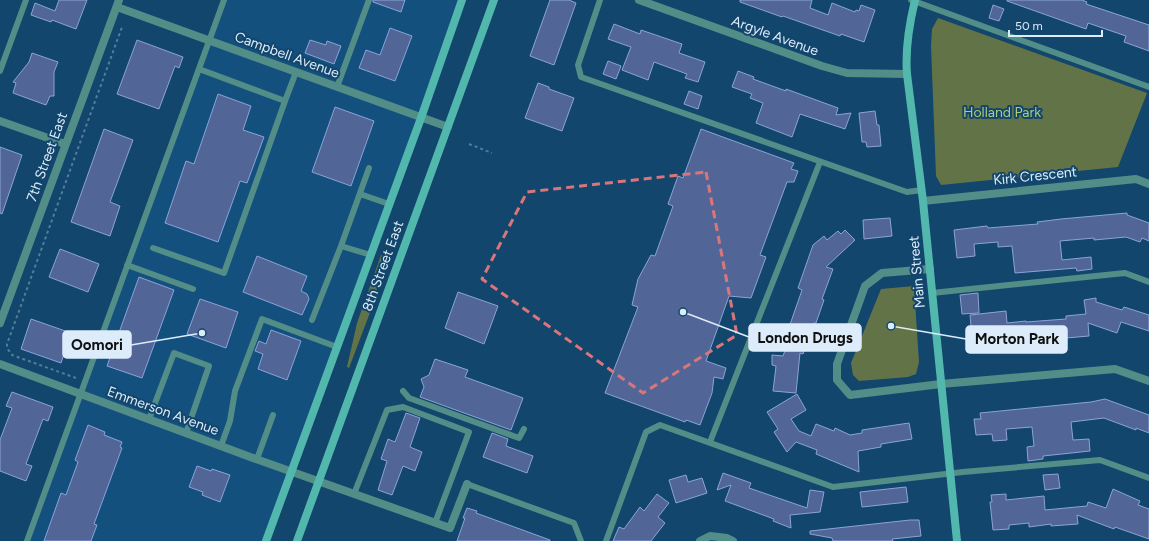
<svg xmlns="http://www.w3.org/2000/svg" width="1149" height="541" viewBox="0 0 1149 541" font-family="Figtree,sans-serif">
<style>
.built{fill:#14507d}
.green{fill:#627347}
.building{fill:#516696;stroke:#8ba3da}
.lines{fill:none;stroke-linecap:round;stroke-linejoin:round}
.path{stroke:#557d9b;stroke-width:2;stroke-dasharray:3 3;stroke-linecap:butt}
.lane{stroke:#528e87;stroke-width:6}
.street{stroke:#528e87;stroke-width:8}
.secondary{stroke:#52b8ad;stroke-width:8}
.marked{fill:none;stroke:#d9767c;stroke-width:3;stroke-dasharray:8 5;stroke-linejoin:round}
.labels{text-anchor:middle;dominant-baseline:central;stroke-width:4;stroke-linejoin:round;paint-order:stroke}
.street-label{font-size:14px;fill:#ddecfa;stroke:#12466c}
.park-label{font-size:14px;fill:#aecc7b;stroke:#12466c}
.leader{fill:none;stroke:#ddecfa;stroke-width:1.5}
.callout-dot{fill:#ddecfa;stroke:#12466c;stroke-width:1.5}
.callout{fill:#ddecfa;stroke:#ddecfa;stroke-width:1.5}
.callout-label{font-size:15px;text-anchor:middle;font-weight:bold;fill:#111}
</style>
<rect width="100%" height="100%" fill="#12466c"/>
<path class="built" d="M224 0H462L266 541H27Z"/>
<path class="green" d="M938 18 1147 93 1118 167 941 185 936 176 931 46 932 29Z
M381 255 385 256 374 302 349 368 347 367 357 323Z
M914 286 919 362 916 374 908 377 859 381 853 375 851 363 881 289Z"/>
<path class="building" d="M59 0H87L76 29 52 20 51 22 31 15 35 3 55 11Z
M373 0H405L401 12 373 2Z
M550 0H569L576 3 554 65 530 56Z
M740 0H812L810 8 828 15 832 3 855 12 856 10 859 11 861 5 875 10 864 42 841 34 840 36 783 16 782 17 740 2Z
M1007 0H1082L1087 2 1086 4 1149 25V51L1124 42 1126 36 1088 23 1086 29 1007 1Z
M993 5 1004 9 999 21 989 18Z
M614 24 640 34 641 30 682 44 679 53 705 62 698 82 685 78 687 74 654 62 648 80 622 70 631 47 608 39Z
M390 28 412 36 395 81 359 68 366 50 380 55Z
M137 40 183 57 179 68 175 66 159 109 117 94Z
M310 40 326 45 327 41 341 46 334 64 305 53Z
M32 53 58 62 54 72V96H50L46 105 13 93 16 83 13 82 29 62Z
M608 61 621 66 616 79 603 74Z
M738 71 754 77 753 79 786 91V89L838 108 836 115 851 113 845 129 800 114 792 137 756 123 763 103 750 98 752 94 732 87Z
M538 83 549 87V89L574 98 562 131 525 118Z
M689 91 702 96 698 109 684 104Z
M218 94 251 106 243 130 264 137 247 183 240 181 218 242 165 223 186 161 194 164Z
M335 107 374 121 351 186 312 172Z
M875 111 877 125H879L881 146 867 147 866 142H862L859 113Z
M104 129 133 140 110 202 120 206 110 236 71 222Z
M701 129 794 163 791 169 798 171 794 182H787L760 255 766 257 751 298 729 296 706 361 726 368 723 379 714 377 712 393 700 425 686 420 685 422 605 393 638 307 632 305 638 279 651 255 655 256 673 206 668 204 678 176 683 178Z
M0 147 22 155 2 214 0 213Z
M1127 213V215L1149 223V241L1142 238 1140 242 1126 237 1094 240V238L1060 241 1062 260 1091 257 1092 269 1077 271 1076 268 1015 273 1012 246 998 247V242L974 244 975 256 957 258 954 230 987 226 988 228 1038 224 1037 222 1061 219Z
M890 218 892 236 864 239 863 220Z
M845 230 855 240 826 267 833 269 822 299 824 300 816 323H814L813 327 803 354 800 353 796 393 773 391 776 366 772 365V355L783 356 790 337 786 336 802 290 798 288 813 245 824 236 827 240 838 231 841 234Z
M60 249 99 264 88 292 49 277Z
M257 256 307 276 301 291 307 294 309 299 302 315 243 292Z
M139 277 174 290 142 378 107 366Z
M458 292 498 306 484 344 445 328Z
M978 293 979 313 962 314 960 295Z
M1096 298V302L1122 310 1124 307 1149 315V331L1121 322 1117 333 1088 323 1089 336 1055 339V337L1028 340V343L1017 344 1016 339 991 342V346L973 348 970 315 1006 311 1007 323 1026 321V322L1066 319V316L1086 314 1084 300Z
M200 299 238 312 226 348 187 334Z
M31 319 71 333 61 363 21 349Z
M271 330 301 341 287 380 258 369 263 354 255 351 259 341 266 344Z
M435 359 468 370 465 377 523 398 511 430 420 397 424 387 421 379 429 375Z
M12 392 53 407 48 421 43 419 26 464 32 466 26 481 0 471V440L12 408 6 406Z
M797 394 806 410 791 419 799 431 811 436 816 424 834 431 835 428 850 435 862 433V430L909 423 912 439 881 444V447L858 451 859 472 816 454 817 450 796 442 787 452 774 432 778 429 767 412Z
M1105 399 1149 415V433L1136 428V430L1104 418 1071 422 1073 440 1089 439 1090 451 1043 456V459L1028 461 1027 447 1034 446 1032 427 1006 429 1007 440 993 441 992 434 976 435 974 419H981L980 413 1091 402Z
M406 413 420 418 410 447 422 452 415 471 403 466 392 495 378 490 387 461 381 459 388 439 395 442Z
M88 425 105 432 104 435 122 442 120 447 122 448 94 524 97 525 91 541H44L61 493 66 495 78 462 75 460Z
M492 433 508 439 506 446 533 456 527 473 483 457Z
M197 466 211 471 212 469 230 475 220 502 202 495 203 492 189 487Z
M723 473 751 483 749 488 807 508 810 490 824 492 820 512 790 515 791 528 773 521 774 519 725 501 731 485 717 490Z
M1058 474 1060 488 1045 490 1043 475Z
M686 475 688 482 702 478 707 493 676 503 669 480Z
M906 487 908 502 862 507 860 492Z
M1113 489 1140 501 1138 505 1149 509V539L1115 527 1114 529 1077 515 1078 524 1051 526V524L1029 527V523L1009 525V529L993 530 990 502H992L991 495 1006 494V500L1044 496 1045 510 1087 506 1088 502 1106 508Z
M657 494 669 503 658 517 665 523 651 541H613L619 527 624 529 640 507 644 511Z
M467 508 477 511 476 513 550 540V541H457L465 518H463Z
M910 520H919L921 536 892 539 893 541H833L832 538 810 534V531Z"/>
<g class="lines">
<path class="path" d="M469 144 492 153
M76 378 12 355 7 348V344L122 27"/>
<path class="lane" d="M600 0 578 65 581 77 907 192 922 190
M911 0 1149 87
M199 69 285 101 296 72
M0 71 26 0
M337 87 369 0
M369 168 341 246 371 255
M360 194 389 204
M153 248 224 273 285 101
M127 265 193 289
M932 293 1125 273 1149 282
M312 320 341 246
M403 391 409 398 519 438 524 429
M149 419 174 353 209 366 186 433
M710 442 820 162
M221 446 230 421 235 391 262 319 337 347
M257 459 273 415
M467 484 574 523 581 541
M354 494 387 410 403 407 469 432 435 523
M27 541 224 0
M606 541 646 432 660 425 833 487 963 472 1100 460 1149 478"/>
<path class="street" d="M639 0 822 66 847 73 907 74
M117 7 448 127
M0 121 65 144
M923 201 1136 179 1149 184
M930 269 882 273 865 286 837 364V380L850 395 941 384 1115 369 1149 381
M0 323 119 0
M0 364 253 458 450 528 467 484
M700 541 710 536 727 538 733 541"/>
<path class="secondary" d="M915 0C909 25 905 49 907 74L923 201 957 541
M266 541 421 118 462 0
M297 541 494 0"/>
</g>
<path class="marked" d="M706 172 737 335 643 393 482 279 527 192Z"/>
<g class="labels">
<g class="street-label">
<text transform="translate(775 36) rotate(20)">Argyle Avenue</text>
<text transform="translate(287 55) rotate(20)">Campbell Avenue</text>
<text transform="translate(47 157) rotate(-70)">7th Street East</text>
<text transform="translate(1035 176) rotate(-6)">Kirk Crescent</text>
<text transform="translate(383 266) rotate(-70)">8th Street East</text>
<text transform="translate(917 272) rotate(-95)">Main Street</text>
<text transform="translate(163 411) rotate(20)">Emmerson Avenue</text>
</g>
<g class="park-label">
<text x="1002" y="112">Holland Park</text>
</g>
</g>
<path class="leader" d="M683 312L749 337M891 326L966 339M202 333L131 345"/>
<g class="callout-dot">
<circle cx="683" cy="312" r="4"/>
<circle cx="891" cy="326" r="4"/>
<circle cx="202" cy="333" r="4"/>
</g>
<g class="callout">
<rect x="749" y="324" width="112" height="27" rx="4"/>
<rect x="966" y="326" width="101" height="27" rx="4"/>
<rect x="63" y="331" width="68" height="27" rx="4"/>
</g>
<g class="callout-label">
<text x="805" y="343">London Drugs</text>
<text x="1017" y="344">Morton Park</text>
<text x="97" y="350">Oomori</text>
</g>
<path d="M1009 30v6h93v-6" fill="none" stroke="#ddecfa" stroke-width="2"/>
<text x="1015" y="30" font-size="12" fill="#ddecfa" stroke="#12466c" stroke-width="3" paint-order="stroke">50 m</text>
</svg>
